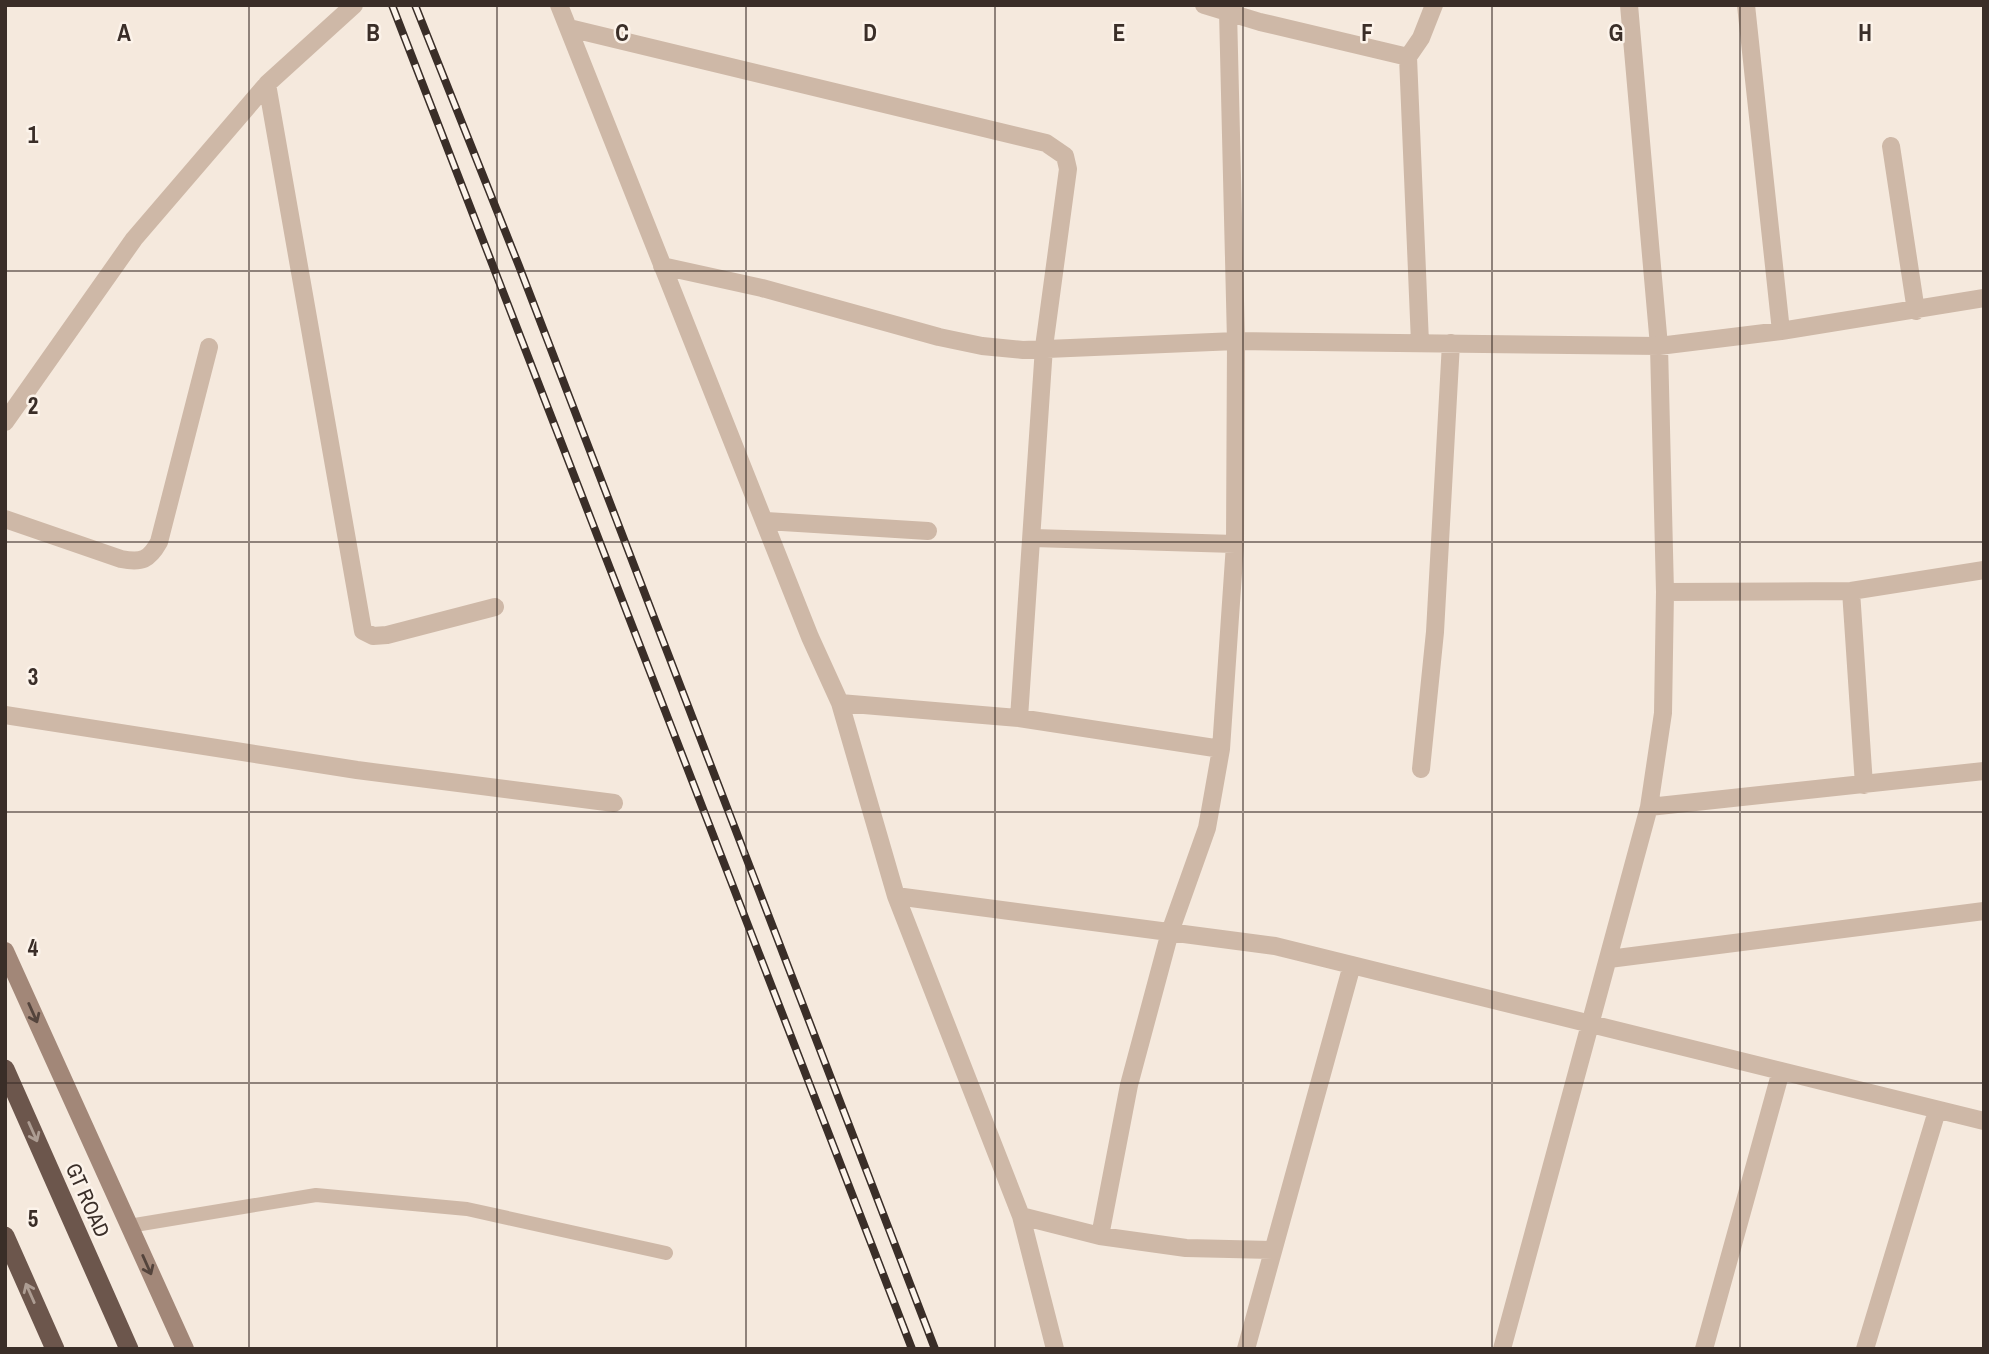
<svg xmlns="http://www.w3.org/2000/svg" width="1989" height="1354" viewBox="0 0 1989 1354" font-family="'Archivo Narrow',sans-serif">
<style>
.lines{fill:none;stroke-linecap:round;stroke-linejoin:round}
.service{stroke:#ceb8a7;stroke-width:14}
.minor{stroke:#ceb8a7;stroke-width:18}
.secondary{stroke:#a28778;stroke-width:18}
.trunk{stroke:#6c564c;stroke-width:19}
.rail-casing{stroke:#3a2e28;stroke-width:8}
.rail{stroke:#fcf3ea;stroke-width:5;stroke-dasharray:16;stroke-linecap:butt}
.oneway{stroke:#54443c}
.oneway2{stroke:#ad9d93}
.grid{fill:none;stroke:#3a2e28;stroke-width:2;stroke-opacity:0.55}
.labels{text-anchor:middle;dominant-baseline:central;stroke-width:5;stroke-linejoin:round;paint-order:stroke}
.street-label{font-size:21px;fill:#3a2e28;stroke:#fcf3ea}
.grid-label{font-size:23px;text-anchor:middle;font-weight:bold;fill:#3a2e28;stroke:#fcf3ea;stroke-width:5;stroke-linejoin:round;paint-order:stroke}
</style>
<rect width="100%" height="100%" fill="#f5e9dd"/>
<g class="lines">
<path class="service" d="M129 1226 316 1195 467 1209 666 1253"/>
<path class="minor" d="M559 5 810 637 840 703 896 896 1275 946 1984 1121
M1204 5 1260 22 1408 57 1420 343
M1746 5 1781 331
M569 28 1046 143 1065 156 1068 169 1044 347 1019 718
M1408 57 1421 38 1434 5
M267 84 363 631 373 636 387 635 495 607
M1891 146 1916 311
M662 266 762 288 939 337 982 346 1023 350 1236 341 1659 346 1781 331 1984 298
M5 422 134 239 267 84 354 5
M5 519 121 559C142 563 149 560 159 542L209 347
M766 521 928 531
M1033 538 1235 544
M1851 591 1864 785
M1665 592 1851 591 1984 570
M840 703 1019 718 1221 749
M5 715 357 770 614 803
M1421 769 1435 632 1451 343
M1649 807 1984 771
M896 896 1021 1216 1055 1349
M1609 959 1984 911
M1021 1216 1100 1236 1186 1248 1273 1250
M1100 1236 1129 1085 1170 932 1207 828 1221 749 1235 544 1236 341 1228 11
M1246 1349 1352 965
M1502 1349 1649 807 1663 713 1665 592 1659 346 1629 5
M1704 1349 1781 1071
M1865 1349 1937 1111"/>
<path class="secondary" d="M5 951 185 1349"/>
<path class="trunk" d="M5 1069 129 1349
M5 1236 55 1349"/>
<defs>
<path id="rail" d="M392 5 912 1349
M415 5 519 266 935 1349"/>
</defs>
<use href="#rail" class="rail-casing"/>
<use href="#rail" class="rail"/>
</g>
<defs><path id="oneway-shaft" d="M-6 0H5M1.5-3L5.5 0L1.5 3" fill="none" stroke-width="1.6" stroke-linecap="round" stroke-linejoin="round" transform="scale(1.75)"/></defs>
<g class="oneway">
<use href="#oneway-shaft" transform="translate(33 1013) rotate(66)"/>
<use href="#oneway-shaft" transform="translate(147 1265) rotate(66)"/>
</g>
<g class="oneway2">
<use href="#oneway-shaft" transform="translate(33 1132) rotate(66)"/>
<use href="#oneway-shaft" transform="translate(30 1293) rotate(-114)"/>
</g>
<path class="grid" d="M249 5V1349M497 5V1349M746 5V1349M995 5V1349M1243 5V1349M1492 5V1349M1740 5V1349M5 271H1984M5 542H1984M5 812H1984M5 1083H1984"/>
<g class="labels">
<g class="street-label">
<text transform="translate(88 1200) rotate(66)">GT ROAD</text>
</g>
</g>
<g class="grid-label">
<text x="124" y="41">A</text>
<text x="373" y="41">B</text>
<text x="622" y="41">C</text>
<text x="870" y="41">D</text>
<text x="1119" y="41">E</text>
<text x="1367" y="41">F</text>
<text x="1616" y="41">G</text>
<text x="1865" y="41">H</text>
<text x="33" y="143">1</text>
<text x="33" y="414">2</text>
<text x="33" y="685">3</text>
<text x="33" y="956">4</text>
<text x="33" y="1227">5</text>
</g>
<rect width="1989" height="1354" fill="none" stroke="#3a2e28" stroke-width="14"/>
</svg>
